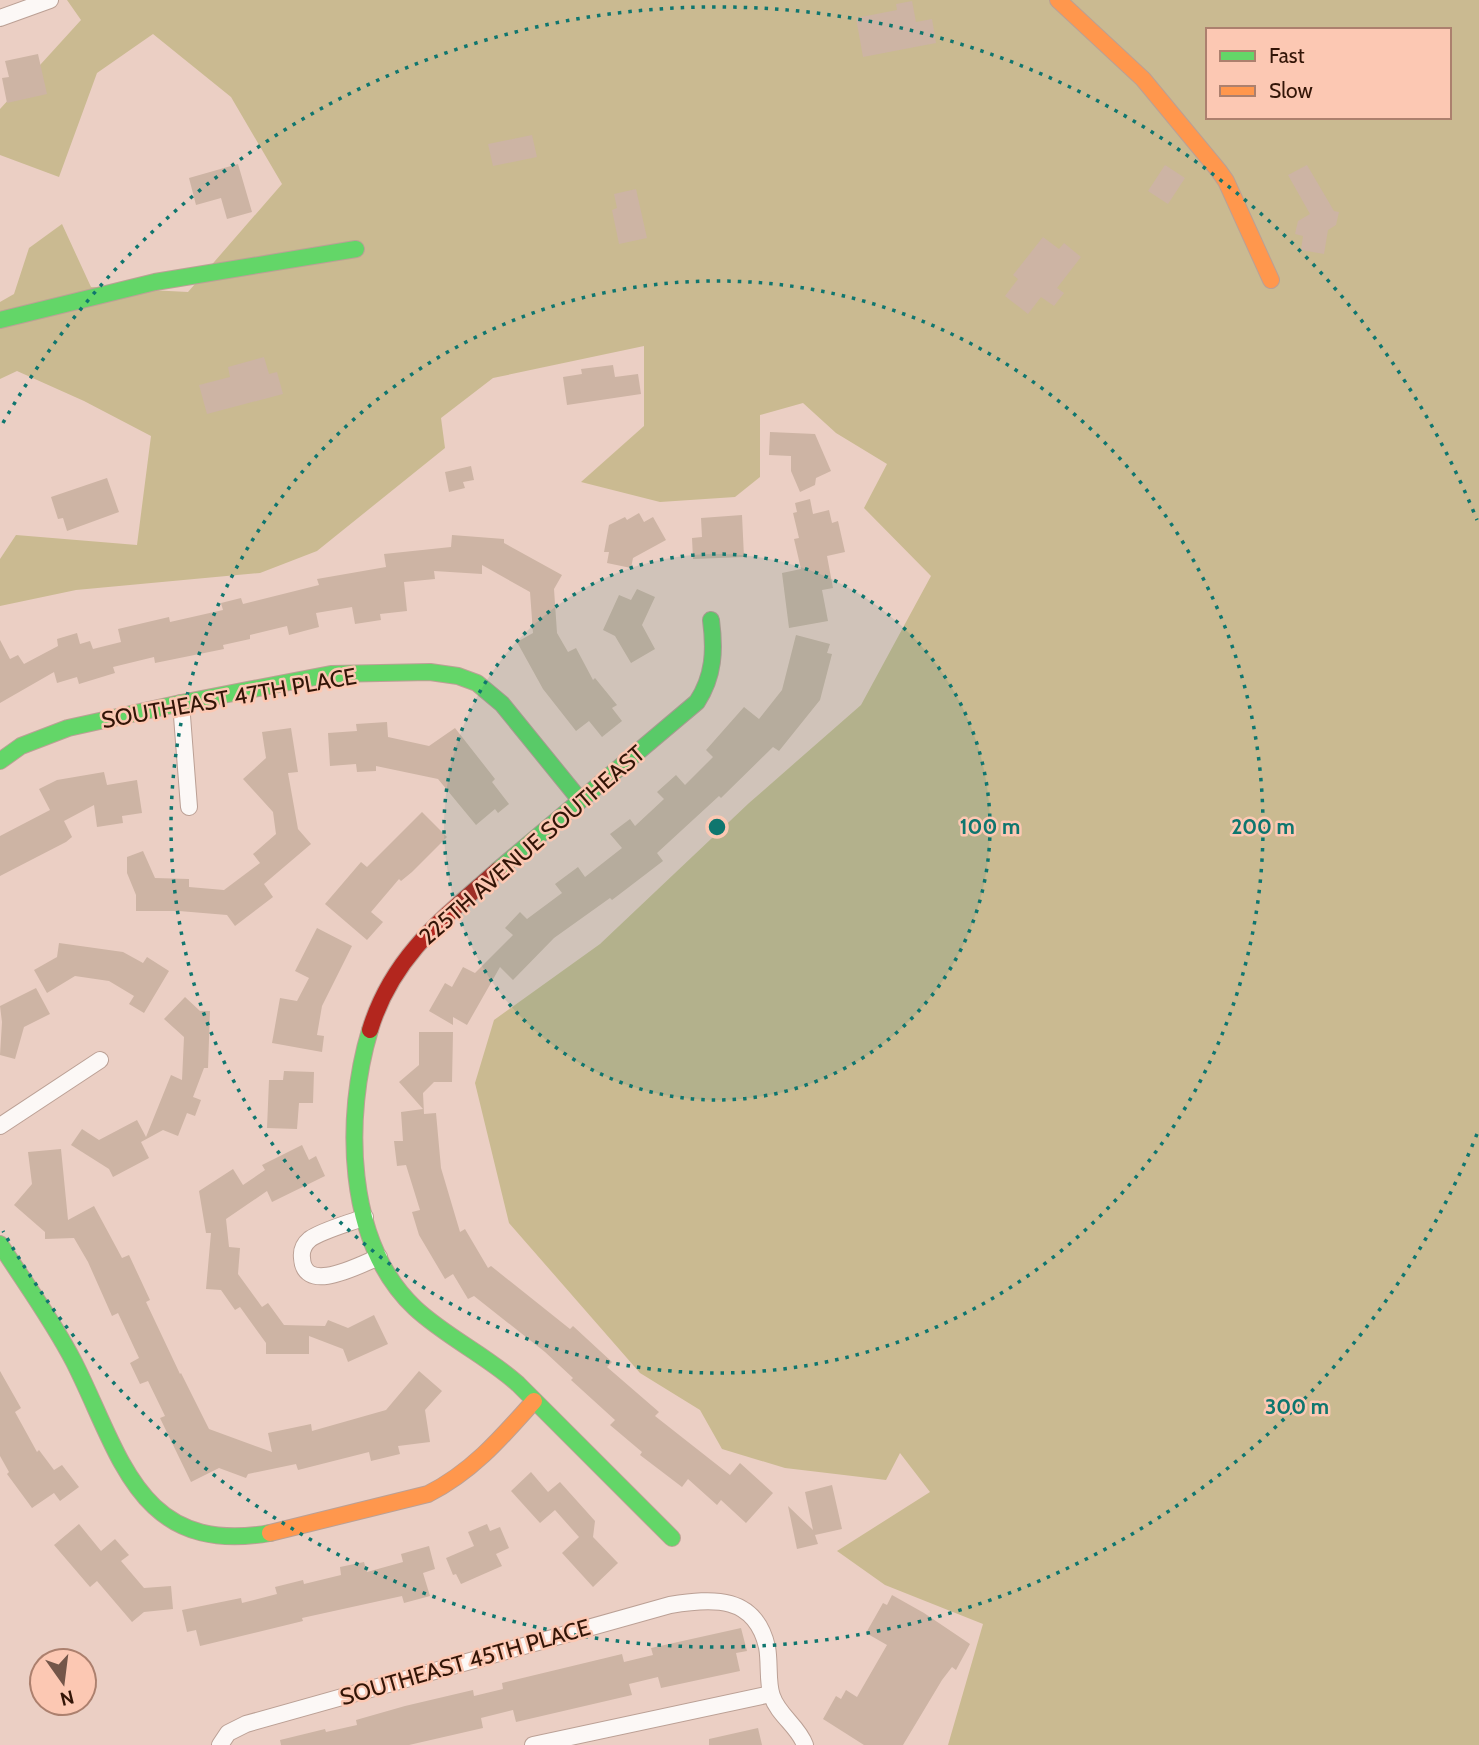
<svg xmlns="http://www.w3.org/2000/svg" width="1479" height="1745" viewBox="0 0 1479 1745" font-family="Cabin,sans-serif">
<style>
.forest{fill:#caba91;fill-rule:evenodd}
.building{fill:#cdb4a4}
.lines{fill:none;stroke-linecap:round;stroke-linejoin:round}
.street-casing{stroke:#bba095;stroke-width:18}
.fast-casing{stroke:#bba095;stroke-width:18}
.slow-casing{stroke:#bba095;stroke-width:18}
.jam-casing{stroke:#bba095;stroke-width:18}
.street{stroke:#fcf8f6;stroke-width:16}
.fast{stroke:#63d668;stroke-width:16}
.slow{stroke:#ff974d;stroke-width:16}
.jam{stroke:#b3261e;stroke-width:16}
.ring{fill:none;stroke:#0f766e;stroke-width:3.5;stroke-dasharray:3.5 7}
.labels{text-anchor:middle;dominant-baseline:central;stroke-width:5;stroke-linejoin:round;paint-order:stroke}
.street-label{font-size:23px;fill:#331507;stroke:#fcc8b3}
.centre{fill:#0f766e;stroke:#fcc8b3;stroke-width:3.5}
.ring-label{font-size:21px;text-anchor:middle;font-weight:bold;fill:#0f766e;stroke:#fcc8b3;stroke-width:5;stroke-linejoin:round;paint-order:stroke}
</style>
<rect width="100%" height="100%" fill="#ebcfc4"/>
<path class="forest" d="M67 0H1479V1745H948L983 1624 885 1585 837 1551 930 1492 900 1453 886 1480 785 1468 722 1449 700 1410 640 1373 509 1223 475 1083 494 1020 600 944 749 803 861 705 931 576 864 508 887 464 836 433 803 403 760 415V477L735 497 660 502 581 482 644 426V346L493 378 441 418 445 448 317 551 260 573 76 590 0 606V559L16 535 137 545 151 436 84 401 17 371 0 379V302L14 294 29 248 62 224 91 287 188 292 282 184 231 97 153 34 97 73 59 177 0 155V109L81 20ZM1208 30H1449V117H1208Z"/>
<path class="building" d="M912 1 916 22 932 19 936 43 863 57 856 18 897 10 896 4Z
M38 54 47 94 7 103 2 78 9 77 5 61Z
M532 135 537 157 493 166 488 144Z
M238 164 252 212 227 219 221 198 196 205 189 178Z
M1165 165 1185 178 1168 204 1148 191Z
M1307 165 1334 211 1339 212 1336 225 1328 230 1324 254 1301 250 1303 236 1295 234 1298 221 1310 214 1288 175Z
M636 189 647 238 619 244 612 210 617 208 614 194Z
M1043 237 1059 249 1064 243 1081 257 1057 288 1064 293 1054 306 1041 297 1028 314 1005 296 1018 279 1013 275Z
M264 357 269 374 277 372 283 394 207 414 199 385 230 377 228 367Z
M613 365 615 377 638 374 641 394 567 405 563 377 582 374 581 369Z
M770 432 815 434 831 471 816 478 815 485 800 492 791 471V456L769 455Z
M471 466 474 480 463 482 465 488 449 492 445 472Z
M107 478 119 512 67 531 63 518 58 519 51 497Z
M810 499 813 514 829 510 832 523 838 521 845 552 827 556 833 588 822 590 828 621 789 628 782 573 801 569 794 539 799 538 793 513 797 512 795 503Z
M639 513 644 522 653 517 666 540 633 558 631 568 607 563 609 552H604L609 525 625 517 627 520Z
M742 515 744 557 693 559 692 538 702 537 701 518Z
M452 535 504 539V543L562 575 554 589 557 633 568 652 576 648 593 680 595 678 617 705 612 708 622 721 602 737 589 721 576 731 543 689 517 642 533 633 530 592 482 565V574L434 571 435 579 404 582 407 611 380 614 381 620 355 624 352 607 316 613 319 627 289 635 287 626 250 635V639L223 645 224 649 155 663 154 657 113 667 115 673 79 684 77 677 57 683 54 672 0 703V640L10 659 18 655 24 664 58 646 57 639 77 633 80 644 90 641 93 649 121 642 118 629 169 617 170 622 223 610 221 603 241 598 243 604 319 585 317 579 386 567 384 554 451 547Z
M637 589 655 597 642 625 655 649 631 663 615 636 603 630 619 595 631 600Z
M796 635 830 644 827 653 832 654 820 700 779 751 773 747 721 798 719 796 657 853 663 861 612 900 610 898 554 938 513 980 500 967 467 1025 453 1017V1025L429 1011 445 983 452 987 463 967 475 973 513 935 505 928 520 912 527 919 562 893 555 884 578 867 585 877 622 848 610 834 630 819 635 826 664 799 657 792 676 775 685 785 713 757 706 750 744 707 759 719 782 690Z
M387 722 388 737 429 746 455 728 495 779 492 782 509 804 498 813 495 809 476 825 438 779 376 766V771L357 772 356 764 330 766 328 733 357 731 356 724Z
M291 728 298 772 288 773 298 829 311 844 264 884 273 897 235 926 227 915 179 911H136V895L127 873V857L143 851 155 878 189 879V887L224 890 260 863 253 854 276 834 273 812 243 779 266 758 262 732Z
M104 772 107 785 137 780 142 813 122 816 123 823 97 827 94 805 64 821 72 837 66 842 0 876V836L50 810 39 789 57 780Z
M422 812 447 837 412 872 401 881 399 879 371 912 383 922 367 940 325 904 361 862 367 867Z
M317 928 352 946 322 1006 317 1035 324 1036 322 1052 272 1043 280 998 297 1001 309 978 295 971Z
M59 943 123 952 143 963 147 957 169 971 144 1013 129 1004 134 996 109 981 75 976 47 993 34 970 57 957Z
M36 988 50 1014 24 1027 15 1059 0 1055 2 1022 0 1006Z
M185 997 200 1011H210L208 1068H204L193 1097 201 1100 195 1116 187 1113 178 1136 163 1130 141 1142 149 1158 113 1177 109 1169 71 1145 82 1129 99 1140 137 1120 146 1137 171 1075 182 1080 184 1037 164 1019Z
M419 1032H453L452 1082H434L423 1093 424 1114 436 1113 441 1168 460 1232 465 1229 488 1268 491 1266 570 1329 573 1326 612 1362 607 1367 659 1412 655 1416 730 1475 740 1463 773 1493 746 1523 721 1500 717 1505 688 1479 682 1487 640 1455 642 1452 610 1425 615 1420 571 1380 573 1378 545 1352 474 1296 468 1299 453 1274 445 1279 419 1235 412 1212 420 1210 406 1165 397 1166 394 1141H403L401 1112 423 1109 399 1082 419 1065Z
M284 1071 314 1072 313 1103H299L297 1129 267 1128 269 1080H283Z
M302 1145 309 1160 316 1156 325 1176 272 1202 267 1191 226 1219 229 1247 240 1248 238 1274 262 1307 268 1303 284 1325 325 1326 328 1320 348 1328 374 1315 388 1344 348 1362 343 1349 309 1336V1354H266V1343L240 1307 235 1310 221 1290 206 1289 211 1233H206L199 1191 233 1169 243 1185 265 1170 262 1165Z
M61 1149 68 1220 94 1206 122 1258 129 1255 150 1300 146 1302 180 1374 181 1373 209 1429 272 1452 268 1433 311 1424 312 1431 386 1410 419 1371 442 1391 425 1410 430 1442 398 1446 400 1454 371 1461 369 1452 298 1470 296 1464 248 1474 246 1478 219 1468 191 1482 160 1418 165 1416 148 1381 140 1384 130 1363 139 1358 118 1313 112 1316 88 1262 74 1238 45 1239V1232L14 1205 32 1184 28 1152Z
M0 1371 21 1408 15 1412 37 1452 39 1450 54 1470 62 1465 79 1487 60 1501 54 1493 32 1508 7 1474 9 1472 0 1456Z
M531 1472 548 1492 560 1482 595 1521 593 1537 618 1563 593 1587 562 1553 579 1537 555 1510 540 1523 511 1491Z
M832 1485 842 1529 815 1535 818 1544 797 1549 788 1506 813 1530 805 1492Z
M79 1524 101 1551 115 1539 129 1555 121 1561 144 1588 171 1586 173 1609 144 1612 132 1622 97 1581 90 1587 54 1545Z
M487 1524 490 1531 500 1527 509 1548 496 1554 502 1566 461 1584 456 1574 453 1575 446 1558 474 1546 468 1532Z
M429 1546 435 1569 423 1573 430 1596 404 1603 402 1596 302 1618 303 1621 200 1646 196 1630 187 1632 182 1610 241 1598 242 1603 277 1594 275 1587 303 1580 304 1584 341 1575 340 1567 364 1562 367 1572 403 1562 401 1554Z
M892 1595 924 1613 970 1644 956 1670 952 1667 942 1680 903 1745H864L823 1719 836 1696 841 1699 846 1690 857 1697 887 1645 866 1633 883 1603 887 1605Z
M741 1628 747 1651 736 1653 740 1671 661 1688 658 1677 629 1684 632 1695 516 1722 513 1710 481 1718 483 1728 409 1745H281L280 1740 325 1729 326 1732 357 1725 356 1720 405 1706 473 1690 474 1696 503 1689 502 1683 622 1654 624 1662 653 1655 651 1648Z
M758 1728 762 1745H709V1739Z"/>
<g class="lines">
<defs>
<path id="street" d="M0 18 50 0
M181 703 189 807
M0 1126 100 1060
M365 1217C350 1223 323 1230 310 1239 304 1244 301 1250 302 1258 304 1296 361 1264 379 1257
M220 1745 228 1733 246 1724 670 1605C713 1598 755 1595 767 1647 770 1662 767 1683 772 1696 778 1715 798 1726 805 1745
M533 1745 771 1694"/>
<path id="fast" d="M0 320 155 282 356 249
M0 761 21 746 68 728 181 703 331 674 430 672 458 676 477 683 502 704 580 800
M498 870 697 702C714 676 715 650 711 620
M370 1030C344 1116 345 1242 415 1308 446 1337 486 1355 518 1384L672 1538
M0 1244C25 1283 53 1321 74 1362 121 1455 138 1556 270 1533"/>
<path id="slow" d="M1058 0 1143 79 1219 171 1226 181 1271 280
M270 1533 428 1494C472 1472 502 1437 534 1401"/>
<path id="jam" d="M370 1030C392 957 443 918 498 870"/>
</defs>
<use href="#street" class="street-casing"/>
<use href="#fast" class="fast-casing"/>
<use href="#slow" class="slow-casing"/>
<use href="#jam" class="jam-casing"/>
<use href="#street" class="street"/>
<use href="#fast" class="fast"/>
<use href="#slow" class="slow"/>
<use href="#jam" class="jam"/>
</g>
<circle cx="717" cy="827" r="273" fill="#0f766e" fill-opacity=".12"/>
<g class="ring">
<circle cx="717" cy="827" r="273"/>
<circle cx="717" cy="827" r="546"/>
<path d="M1477 1134A820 820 0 0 1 3 1231M3 423A820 820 0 0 1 1477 520"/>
</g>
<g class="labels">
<g class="street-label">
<text transform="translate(229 698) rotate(-10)">SOUTHEAST 47TH PLACE</text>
<text transform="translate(532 845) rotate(-41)">225TH AVENUE SOUTHEAST</text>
<text transform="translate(465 1662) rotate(-16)">SOUTHEAST 45TH PLACE</text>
</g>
</g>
<circle cx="717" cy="827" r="10" class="centre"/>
<g class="ring-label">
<text x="990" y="834">100 m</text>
<text x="1263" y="834">200 m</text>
<text x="1297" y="1414">300 m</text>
</g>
<rect x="1206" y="28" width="245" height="91" fill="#fcc8b3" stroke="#ac806e" stroke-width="2"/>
<rect x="1220" y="51" width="35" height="10" fill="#63d668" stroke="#ac806e" stroke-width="2"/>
<text x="1269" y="63" font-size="21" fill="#331507">Fast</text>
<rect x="1220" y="86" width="35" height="10" fill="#ff974d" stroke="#ac806e" stroke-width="2"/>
<text x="1269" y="98" font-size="21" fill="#331507">Slow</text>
<g transform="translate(63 1682) rotate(166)"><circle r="33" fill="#fcc8b3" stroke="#ac806e" stroke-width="2"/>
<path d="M0-5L12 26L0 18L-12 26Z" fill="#735649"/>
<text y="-10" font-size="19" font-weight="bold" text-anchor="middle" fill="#331507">N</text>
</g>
</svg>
